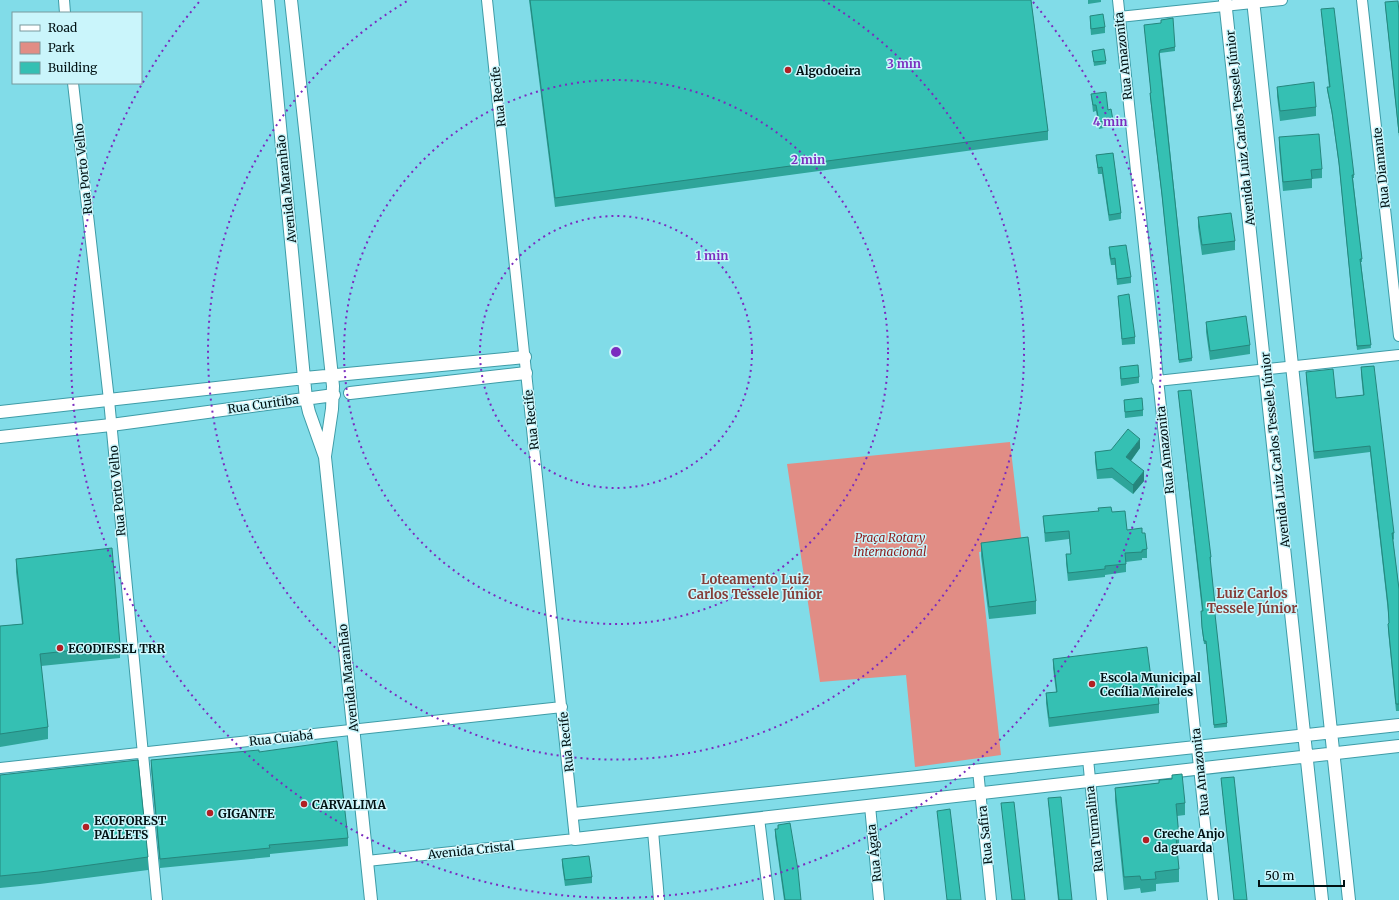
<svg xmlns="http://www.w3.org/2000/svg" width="1399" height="900" viewBox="0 0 1399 900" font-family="Merriweather,serif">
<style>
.green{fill:#e18d85}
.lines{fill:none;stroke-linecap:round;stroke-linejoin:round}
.minor-casing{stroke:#3e9ca7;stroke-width:12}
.tertiary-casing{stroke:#3e9ca7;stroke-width:14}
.minor{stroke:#fff;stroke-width:10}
.tertiary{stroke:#fff;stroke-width:12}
.wall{fill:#2ea59a}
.shaded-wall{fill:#25867d}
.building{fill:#35c0b3;stroke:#25867d}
.ring{fill:none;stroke:#7b2cbf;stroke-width:2;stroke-dasharray:2 4}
.poi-dot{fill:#b12024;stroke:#caf5fb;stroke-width:1.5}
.labels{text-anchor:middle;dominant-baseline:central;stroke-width:3;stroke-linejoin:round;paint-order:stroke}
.street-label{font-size:12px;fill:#001113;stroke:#caf5fb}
.poi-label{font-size:12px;font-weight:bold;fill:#001113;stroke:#caf5fb;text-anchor:start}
.park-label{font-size:12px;font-style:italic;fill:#8e2020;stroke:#caf5fb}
.neighbourhood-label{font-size:13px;font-weight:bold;fill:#853d38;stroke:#caf5fb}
.centre{fill:#7b2cbf;stroke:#caf5fb;stroke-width:2}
.ring-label{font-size:12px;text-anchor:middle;font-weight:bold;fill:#7b2cbf;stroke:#caf5fb;stroke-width:3;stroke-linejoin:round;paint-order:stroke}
</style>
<rect width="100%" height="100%" fill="#81dce8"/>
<path class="green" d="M1010 442 1022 545 979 552 1001 755 915 767 906 675 820 682 787 464Z"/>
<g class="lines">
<defs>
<path id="minor" d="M64 0 65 13
M1118 0 1213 900
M1362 0 1399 336
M1119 17 1282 0
M73 83 109 400 157 900
M1157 381 1399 355
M1088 759 1102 900
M0 768 562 707
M978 770 991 900
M870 806 879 900
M759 818 769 900
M653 831 659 900
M367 861 575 839 487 0"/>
<path id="tertiary" d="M268 0 306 399 309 412 325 457 371 900
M291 0 333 386 332 409 325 456
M1225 0 1322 900
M1253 0 1349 900
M350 393 526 373
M0 412 305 378 525 357
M0 437 111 425 334 395
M574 814 1399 725
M575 839 1399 746"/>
</defs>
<use href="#minor" class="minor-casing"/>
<use href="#tertiary" class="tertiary-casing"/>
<use href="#minor" class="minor"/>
<use href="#tertiary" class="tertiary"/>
</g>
<path class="wall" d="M529 0H1031L1048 131V140L555 207Z
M1088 0H1101V2L1088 4Z
M1385 2 1399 12V137L1385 5Z
M1321 9 1354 175V178H1353L1362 259V262H1361L1371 348 1357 350 1339 166 1332 115 1327 90V87H1329Z
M1090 16 1105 27V33L1091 35 1090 23Z
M1144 25 1175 47V51L1160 53V55L1192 358V361L1179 363 1162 198 1150 97V93H1151Z
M1092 51 1106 61V64L1094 66Z
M1277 87 1316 107V116L1280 121 1277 96Z
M1091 94 1108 110 1113 120V126L1099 129 1096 111 1093 112Z
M1279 137 1322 169V178L1312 179V188L1283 191 1279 147Z
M1113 153 1121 213V219L1109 221 1102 174H1098L1096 155Z
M1198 217 1235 241V250L1202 255 1198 227Z
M1109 247 1131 277V283L1117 285 1115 265H1111L1109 254Z
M1118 296 1135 337V344L1122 345Z
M1206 322 1250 345V354L1210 360 1206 332Z
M1120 367 1139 377V383L1121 386 1120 373Z
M1361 367 1394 533V539L1393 540 1399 589V711H1396L1388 630V624L1389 623 1388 612 1370 452 1314 459 1306 378V372L1336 398 1363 395 1361 374Z
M1178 391 1211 557V560H1210L1215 605V608L1214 609 1227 723V727L1214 728 1206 644H1204L1202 631 1201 614V611H1202Z
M1124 400 1143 410V416L1125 418Z
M1140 448 1131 461 1144 481 1133 494 1112 478 1097 479 1095 461V452Z
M1112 512 1127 530 1142 533 1147 549V558H1142V560L1126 562V572L1105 575V577L1068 581 1066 563V554H1071L1069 539 1045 542 1043 516Z
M981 543 1036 601V614L989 619 981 556Z
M16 559 120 645V658L41 666 48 727V739L0 747V626L22 624 16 572Z
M1053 659 1151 678 1159 704V713L1049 727 1046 703V693L1056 692 1053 668Z
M259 752 348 838V846L270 854V857L160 868 151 769V760Z
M0 775 148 857V870L40 884 0 888Z
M1172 775 1185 803V815L1177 816 1179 836V849H1177L1179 869V882L1156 884V891L1141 893 1140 888 1124 890 1115 800V788L1159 783 1172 779Z
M1221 778 1247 900H1234Z
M1048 798 1072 900H1058Z
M778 825 801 900H784L775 836V829H778Z
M562 859 592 877V883L565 886 562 865Z"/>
<path class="shaded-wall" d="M1140 439V448L1126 467V457Z
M1144 471V481L1133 494V485Z"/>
<path class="building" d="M530 0H1031L1048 131 555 198Z
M1398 1 1399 12V133L1385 2Z
M1334 8 1354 175H1352L1362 259H1360L1371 345 1357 346 1339 163 1332 112 1327 87H1330L1321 9Z
M1103 14 1105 27 1091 29 1090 16Z
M1173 18 1175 47 1160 50 1159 54 1192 358 1179 360 1162 195 1150 93H1151L1144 25 1161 23V20Z
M1104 49 1106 61 1094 62 1092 51Z
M1314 82 1316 107 1280 111 1277 87Z
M1106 92 1108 110 1111 109 1113 120 1099 122 1096 105H1093L1091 94Z
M1319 134 1322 169 1311 170 1312 179 1283 182 1279 137Z
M1113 153 1121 213 1109 215 1102 167 1098 168 1096 155Z
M1231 213 1235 241 1202 245 1198 217Z
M1126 245 1131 277 1117 279 1115 258 1111 259 1109 247Z
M1129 294 1135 337 1122 339 1118 296Z
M1246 316 1250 345 1210 351 1206 322Z
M1138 365 1139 377 1121 379 1120 367Z
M1374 366 1394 533H1392L1399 589V704H1396L1388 624 1389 623 1388 605 1370 446 1314 452 1306 372 1333 369 1336 398 1364 395 1361 367Z
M1191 390 1211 557H1210L1215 605H1214L1227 723 1214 725 1206 641H1204L1202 627 1201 611H1203L1178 391Z
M1142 398 1143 410 1125 412 1124 400Z
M1128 429 1140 439 1126 457 1144 471 1133 485 1112 468 1097 470 1095 452 1111 450Z
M1111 507 1112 512 1125 511 1127 530 1142 528V533H1145L1147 549 1142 550V552L1125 553 1126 564 1105 566V569L1068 573 1066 554H1071L1069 531 1045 533 1043 516 1099 511 1098 508Z
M1028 537 1036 601 989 607 981 543Z
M112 548 120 645 40 654 48 727 0 734V626L23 624 16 559Z
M1147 647 1151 678H1156L1159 704 1049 718 1046 693 1057 692 1053 659Z
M337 741 348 838 269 845 270 848 160 859 151 760 259 750V752Z
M138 760 148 857 40 872 0 876V775Z
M1182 774 1185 803 1176 804 1179 836 1176 837 1179 869 1155 872 1156 879 1141 880 1140 876 1124 877 1115 788 1159 783V780L1172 779V775Z
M1234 777 1247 900H1234L1221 778Z
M1061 797 1072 900H1059L1048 798Z
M1014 802 1025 900H1012L1001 803Z
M950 809 961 900H947L937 811Z
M790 823 798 870 801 900H785L775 829H778V825Z
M589 856 592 877 565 880 562 859Z"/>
<g class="ring">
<circle cx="616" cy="352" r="136"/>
<circle cx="616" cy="352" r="272"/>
<path d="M823 0A408 408 0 1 1 409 0"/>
<path d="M1033 2A545 545 0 1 1 199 2"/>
</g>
<g class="poi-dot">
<circle cx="788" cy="70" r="4"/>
<circle cx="60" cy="648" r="4"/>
<circle cx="1092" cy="684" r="4"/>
<circle cx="304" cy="804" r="4"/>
<circle cx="210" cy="813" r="4"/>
<circle cx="86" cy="827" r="4"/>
<circle cx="1146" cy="840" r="4"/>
</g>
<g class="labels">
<g class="street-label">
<text transform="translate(1123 56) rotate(-96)">Rua Amazonita</text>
<text transform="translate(498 97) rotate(-96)">Rua Recife</text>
<text transform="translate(1240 128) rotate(-96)">Avenida Luiz Carlos Tessele Júnior</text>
<text transform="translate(1381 168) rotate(-96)">Rua Diamante</text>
<text transform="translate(83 169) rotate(-96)">Rua Porto Velho</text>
<text transform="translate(286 189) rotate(-96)">Avenida Maranhão</text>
<text transform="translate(263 404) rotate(-8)">Rua Curitiba</text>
<text transform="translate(531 420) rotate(-96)">Rua Recife</text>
<text transform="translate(1165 450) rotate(-96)">Rua Amazonita</text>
<text transform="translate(1275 450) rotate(-96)">Avenida Luiz Carlos Tessele Júnior</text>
<text transform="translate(117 491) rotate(-95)">Rua Porto Velho</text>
<text transform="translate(348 678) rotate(-96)">Avenida Maranhão</text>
<text transform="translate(281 738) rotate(-6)">Rua Cuiabá</text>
<text transform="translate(566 742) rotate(-96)">Rua Recife</text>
<text transform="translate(1200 772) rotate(-96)">Rua Amazonita</text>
<text transform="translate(1094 829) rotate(-96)">Rua Turmalina</text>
<text transform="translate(985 835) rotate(-96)">Rua Safira</text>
<text transform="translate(471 850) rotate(-6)">Avenida Cristal</text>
<text transform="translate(874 853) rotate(-96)">Rua Ágata</text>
</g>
<g class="poi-label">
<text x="796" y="70">Algodoeira</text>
<text x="68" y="648">ECODIESEL TRR</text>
<text x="1100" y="677">Escola Municipal<tspan x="1100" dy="14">Cecília Meireles</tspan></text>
<text x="312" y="804">CARVALIMA</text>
<text x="218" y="813">GIGANTE</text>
<text x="94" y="820">ECOFOREST<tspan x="94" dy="14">PALLETS</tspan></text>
<text x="1154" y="833">Creche Anjo<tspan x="1154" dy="14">da guarda</tspan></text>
</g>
<g class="park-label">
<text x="890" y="537">Praça Rotary<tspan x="890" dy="14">Internacional</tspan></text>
</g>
<g class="neighbourhood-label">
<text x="755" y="579">Loteamento Luiz<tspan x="755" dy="15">Carlos Tessele Júnior</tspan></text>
<text x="1252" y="593">Luiz Carlos<tspan x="1252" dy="15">Tessele Júnior</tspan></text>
</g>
</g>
<circle cx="616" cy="352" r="6" class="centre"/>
<g class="ring-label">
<text x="904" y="68">3 min</text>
<text x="1110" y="126">4 min</text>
<text x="808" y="164">2 min</text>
<text x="712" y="260">1 min</text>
</g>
<rect x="12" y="12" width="130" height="72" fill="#caf5fb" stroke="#799a9e"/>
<rect x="20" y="25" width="20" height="6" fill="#ffffff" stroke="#799a9e"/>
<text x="48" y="32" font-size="12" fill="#001113">Road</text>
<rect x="20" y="42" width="20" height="12" fill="#e18d85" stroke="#799a9e"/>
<text x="48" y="52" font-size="12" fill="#001113">Park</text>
<rect x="20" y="62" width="20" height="12" fill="#35c0b3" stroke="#799a9e"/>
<text x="48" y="72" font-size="12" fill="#001113">Building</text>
<path d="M1259 880v6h85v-6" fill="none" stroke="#001113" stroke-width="2"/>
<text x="1265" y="880" font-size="12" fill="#001113" stroke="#caf5fb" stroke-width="3" paint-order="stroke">50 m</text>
</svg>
